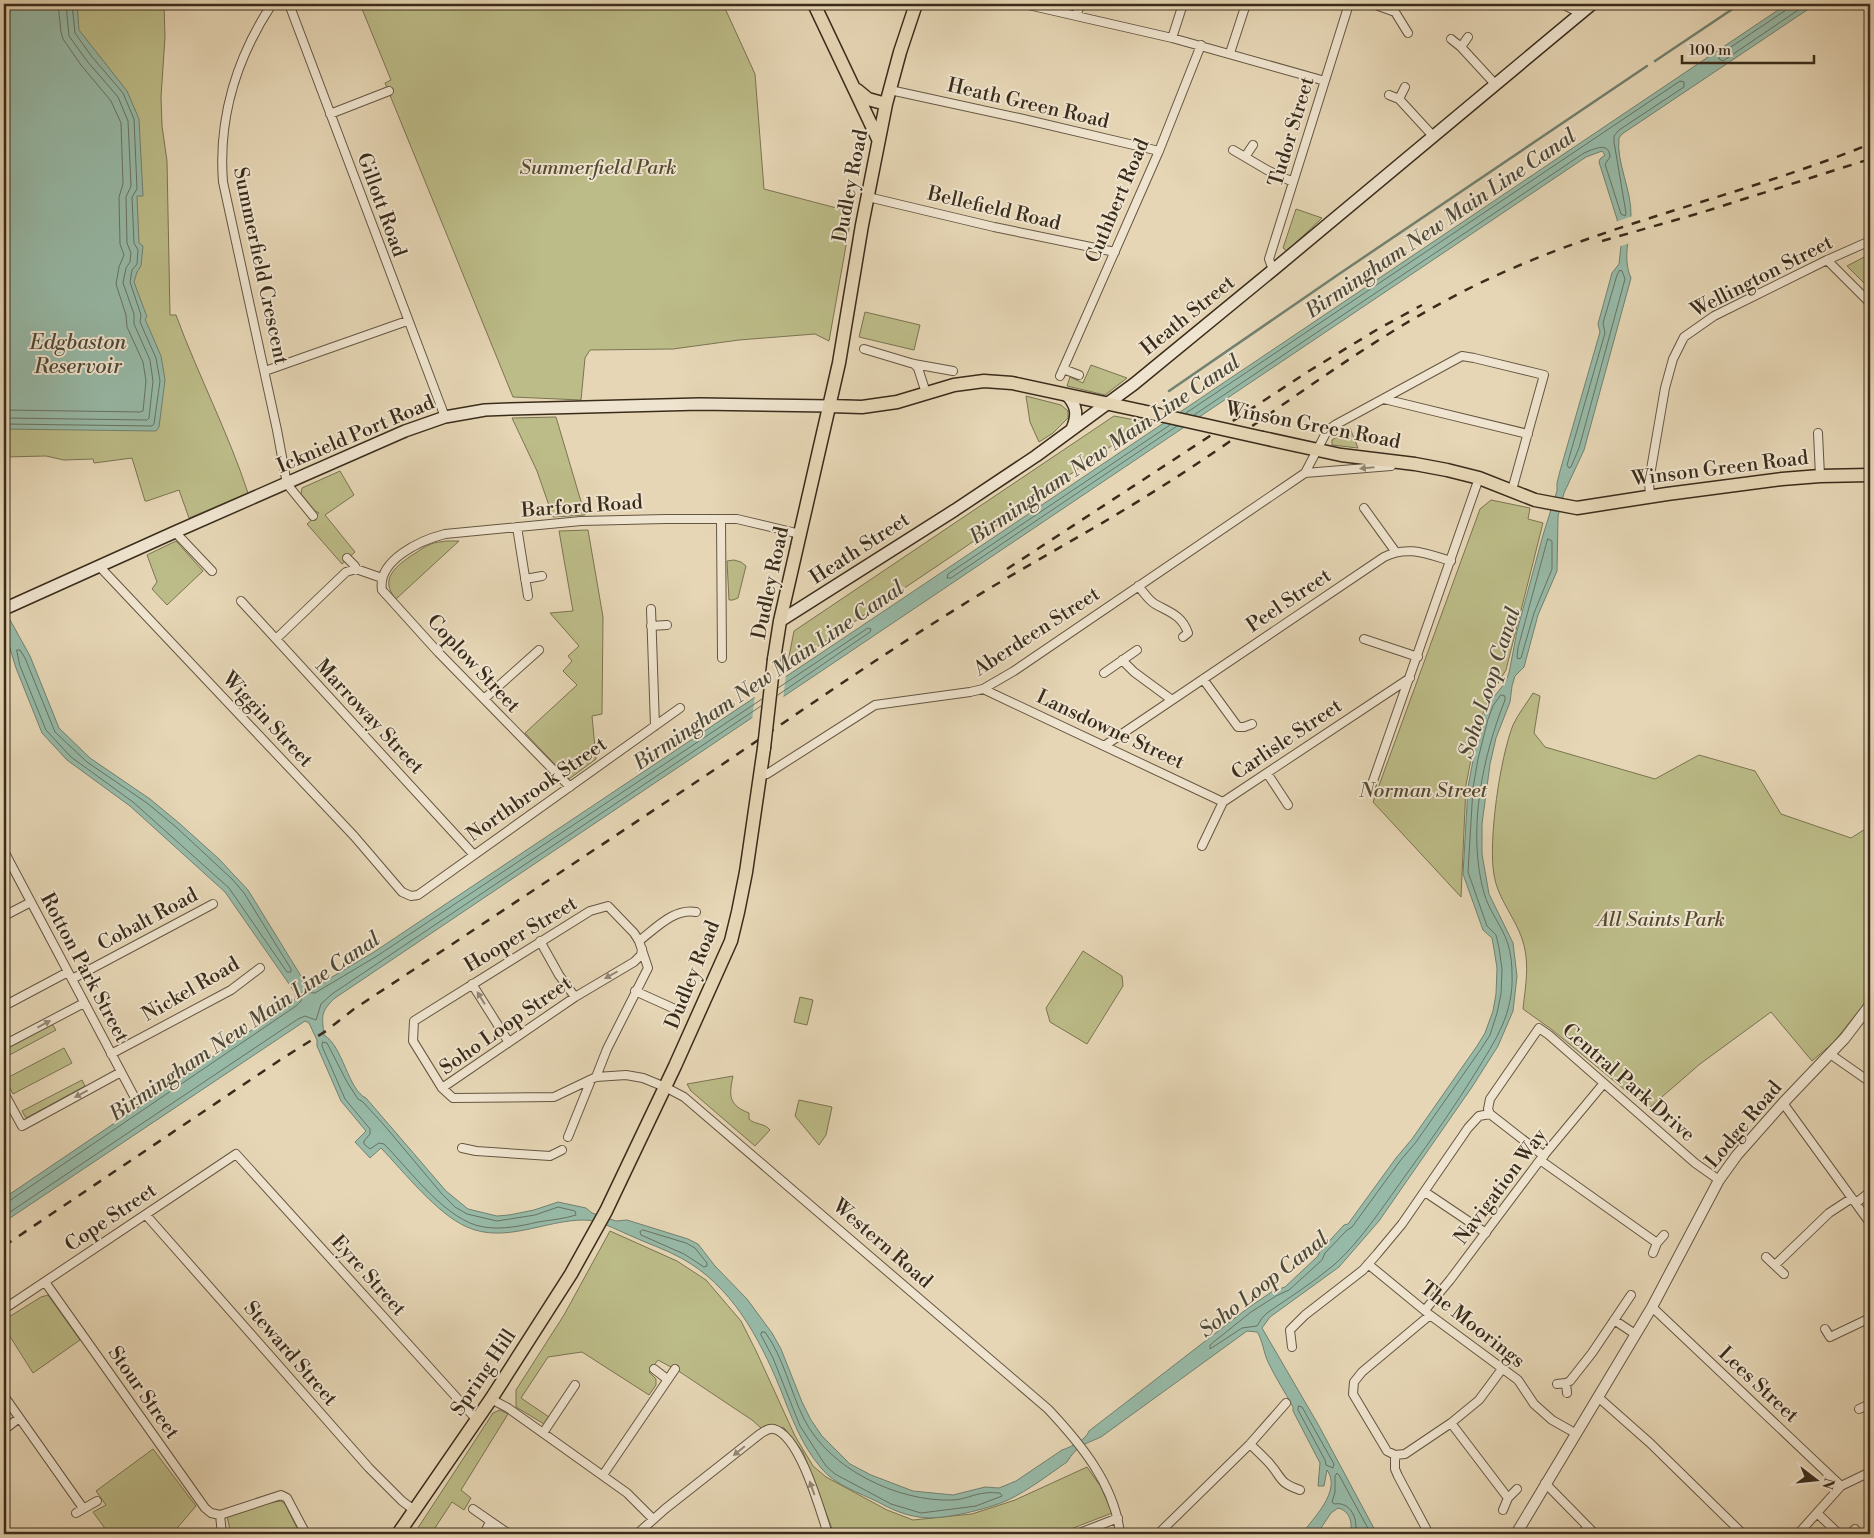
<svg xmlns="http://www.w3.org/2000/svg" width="1874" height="1538" viewBox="0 0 1874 1538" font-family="'Libre Bodoni',serif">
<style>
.green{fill:#bcbc88;stroke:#7b7452}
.water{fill:#97baa8;stroke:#728170;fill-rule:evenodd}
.pier{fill:#e6d6b5}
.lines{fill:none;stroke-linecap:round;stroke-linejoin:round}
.shore{stroke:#687362;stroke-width:1}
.stream{stroke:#728170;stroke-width:2.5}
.minor-casing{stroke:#655642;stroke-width:10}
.tertiary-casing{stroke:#655642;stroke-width:12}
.secondary-casing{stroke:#3a2c1b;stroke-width:14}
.primary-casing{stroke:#3a2c1b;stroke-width:15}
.minor{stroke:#efe4cf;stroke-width:8}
.tertiary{stroke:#efe4cf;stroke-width:10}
.secondary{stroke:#efe4cf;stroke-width:11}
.primary{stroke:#e6d6b5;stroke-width:12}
.rail{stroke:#3a2c1b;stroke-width:2.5;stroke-dasharray:9 9;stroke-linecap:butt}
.primary-bridge-casing{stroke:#3a2c1b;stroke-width:15;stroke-linecap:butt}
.primary-bridge{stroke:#e6d6b5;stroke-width:12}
.oneway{fill:#948875}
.labels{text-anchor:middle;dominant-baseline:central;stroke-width:4;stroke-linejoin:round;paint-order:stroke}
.street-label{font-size:20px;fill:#3a2c1b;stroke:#efe4cf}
.park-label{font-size:20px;font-style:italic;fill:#544931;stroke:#efe4cf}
.water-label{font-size:21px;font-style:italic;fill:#4d4837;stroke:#efe4cf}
</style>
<rect width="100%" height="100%" fill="#e6d6b5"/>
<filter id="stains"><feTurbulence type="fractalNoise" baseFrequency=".004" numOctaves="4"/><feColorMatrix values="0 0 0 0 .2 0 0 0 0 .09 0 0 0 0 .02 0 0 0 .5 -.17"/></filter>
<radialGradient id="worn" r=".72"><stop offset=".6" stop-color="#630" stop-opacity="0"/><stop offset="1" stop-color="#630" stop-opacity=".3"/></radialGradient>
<path class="green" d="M4 4H164L165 37 161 97 162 126 167 161 170 315H176C198 375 228 432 248 493L189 518 179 490 147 501H145L132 458 94 463 93 459 64 460 46 456 4 457Z
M360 4H723L755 74 764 189 852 212 829 341 815 334 739 340 673 349 590 350 585 358 581 400 513 397 385 83 391 80Z
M1296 209 1322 218 1287 251 1283 248Z
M1870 254V289L1847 266Z
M865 312 920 325 914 350 859 337Z
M1091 365 1127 378 1105 395 1067 386 1070 377 1083 383Z
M1026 396 1061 405 1068 411V418L1053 433 1039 442 1030 422Z
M1114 416 1146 422 955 554 787 667 794 631Z
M556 417 585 515 553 517 537 471 512 418Z
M1350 428 1358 448 1332 445V440Z
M340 471 354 495 325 515 355 552 342 564 307 524 319 513 315 511 301 494 302 488Z
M1491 500 1530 508 1528 519 1543 523 1506 670 1488 700 1477 729 1466 785 1461 897 1373 802 1480 509Z
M588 530 603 617 602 714 592 716 596 759 569 779 525 733 577 685 563 671 572 661 568 656 579 646 550 613 573 611 559 531Z
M176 541 203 571 167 605 152 589 157 582 147 555Z
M446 541H459L396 599C378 579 397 565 414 554 419 551 425 546 431 544 435 542 441 542 446 541Z
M734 560 741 562 746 566 738 598 733 600H729L727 561Z
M1533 693 1540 696 1534 733 1545 747 1655 779 1699 755 1755 771 1781 814 1851 838 1870 826V997L1833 1043 1812 1061 1771 1012 1700 1064 1648 1109 1551 1029 1523 1009C1526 981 1531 958 1519 931 1511 913 1497 895 1494 875 1488 841 1500 758 1513 725 1518 714 1527 703 1533 693Z
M1083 951 1122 976 1123 986 1087 1044 1050 1022 1046 1008Z
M800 997 813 1000 807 1025 794 1022Z
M52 1024 56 1030 4 1058V1050Z
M64 1048 72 1063 13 1094 5 1079Z
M733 1076C729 1095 728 1105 749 1113V1119C755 1125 765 1123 770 1130L755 1146 691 1091 687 1084Z
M82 1080 85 1086 26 1118 22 1111Z
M799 1100 832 1107 826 1135 819 1145 795 1116Z
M610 1231 677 1261 706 1280 741 1321 757 1353 795 1436 813 1466 826 1477 887 1510 913 1520 972 1514 1015 1500 1087 1467 1101 1487 1112 1513 1058 1534H834L803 1452 784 1428 775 1426 761 1428 752 1420 680 1372 658 1360 649 1372 656 1379V1385L649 1395 582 1352 548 1357 521 1398 549 1417 544 1424 516 1407V1390L564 1315Z
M48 1295 80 1340 33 1373 4 1327V1320L41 1297Z
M500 1410 508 1414 461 1490 471 1498 464 1510 452 1502 431 1534H414L493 1413Z
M153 1449 196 1506 172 1534H109L93 1512 106 1505 96 1491Z
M281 1501 285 1504 300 1534H247L230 1530 227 1516 254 1505Z"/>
<path class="water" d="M4 4H77L79 30 127 91 139 119 143 196H137L139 243 143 246 141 266 137 272 134 282 147 317 145 319 161 356 165 380 159 427 156 431 4 429Z
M1787 4H1816L1622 134 1619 138C1616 162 1632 191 1631 216 1630 236 1622 258 1631 278L1584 450 1564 493 1558 516 1557 571 1538 615 1524 667 1515 676 1512 686 1510 702 1496 738 1490 764 1482 824V854L1489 894 1513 943 1517 976 1513 1011 1498 1046 1472 1087 1379 1221 1339 1267 1270 1317 1262 1328 1319 1426 1377 1534H1350C1353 1523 1350 1511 1338 1508L1331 1513 1317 1534H1302C1313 1518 1342 1491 1327 1470L1324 1486H1318L1320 1463 1293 1411V1407C1285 1392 1275 1377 1268 1362 1264 1354 1262 1338 1257 1332L1247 1331 1101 1437C1083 1445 1078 1445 1067 1462 1048 1475 1029 1490 1008 1500 988 1509 941 1521 919 1517 904 1515 891 1509 878 1502 860 1493 835 1485 822 1469 801 1445 791 1416 780 1388 759 1337 731 1285 681 1258 665 1249 646 1243 629 1235 615 1229 599 1220 584 1220 545 1220 505 1244 467 1227 437 1214 404 1172 381 1148L370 1158 355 1142 366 1131 341 1101 317 1046V1040L309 1023 305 1021 4 1222V1198L293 1002 296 997 294 991 225 892 130 806 67 760 42 733 16 668 4 629V609L30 656 59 728 90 758 150 799 179 823 219 859 248 890 309 989H312L374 952 896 603ZM1602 151 1605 155 1600 159 1599 162 1617 219 1621 246 1619 264 1612 273 1598 324 1600 332 1560 471 1557 483V491L1543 535 1517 631 1509 673 1505 683 1489 703 1483 717 1478 734 1468 787 1463 874 1483 930 1492 938 1494 949 1497 968 1496 994 1493 1011 1485 1033 1477 1046 1412 1139 1396 1158 1348 1224 1344 1225 1320 1251 1318 1256 1285 1287 1273 1291 1248 1308 1089 1431C1086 1440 1071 1447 1062 1450L1016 1481 999 1488 985 1487 953 1495 913 1491 871 1475 850 1464 822 1436 811 1420 802 1402 781 1349 772 1333 747 1299 715 1266 698 1244 688 1239 627 1220 616 1221 592 1213 586 1208 558 1202 534 1210 509 1215 497 1216 468 1209 446 1191 366 1098C348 1090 343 1046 324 1035 322 1016 320 1012 335 998L1586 157Z"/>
<path class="pier" d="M1633 216 1630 243 1618 247 1615 222Z
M786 674 783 701 752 721 755 694Z"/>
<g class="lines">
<path class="shore" d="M1789 4 1786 10 1719 55V59L1723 61 1807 4
M1622 271 1625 279 1579 448 1571 467 1569 468 1567 465 1605 333 1603 323 1617 275 1619 271Z
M4 410 140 412 143 411 146 381 143 362 127 327 126 315 116 284 119 267 124 255 120 244 119 197 123 184 121 123 111 101 81 65 63 39 61 32 58 4
M1186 413 1680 81 1684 82V87L1619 130 1614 136V142L1626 213 1625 216 1621 214 1605 164 1610 157C1609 141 1594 149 1584 153L1194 415
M4 418 147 420 149 418 153 381 150 360 134 324V314L123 283 126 268 130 262 131 253 127 243 126 197 131 186 128 121 118 97 87 61 69 36 66 4
M4 424 152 426 154 424 160 381 156 358 140 322 141 315 130 282 132 270 137 264 138 250 134 243 132 197 137 189 134 119 123 93 92 57 75 33 72 4
M1170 425 948 574 947 578H951L1177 426
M1548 539 1552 541V569L1534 613 1521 658 1518 659 1517 657 1518 648Z
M17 650H20L25 658 55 732 87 762 147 803 176 827 232 879 244 893 291 969V972H287L229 888 133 802 71 757 46 730 20 666Z
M778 695 870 632 871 629 868 628 778 688
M1501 695 1505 696V700C1482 758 1467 832 1484 893 1489 911 1502 926 1508 944 1511 954 1512 965 1512 974 1513 992 1509 1010 1502 1026 1495 1042 1485 1057 1476 1072 1455 1106 1431 1140 1408 1172 1387 1201 1361 1241 1335 1264 1314 1282 1290 1297 1267 1313L1262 1318 1257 1326 1242 1328 1210 1349V1345L1251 1312 1276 1296 1289 1290 1322 1260 1325 1253 1347 1230 1352 1227 1400 1161 1416 1142 1481 1049 1490 1035 1497 1013 1501 994 1502 969 1499 948 1496 935 1487 926 1468 872 1473 788 1478 759 1488 719 1493 706Z
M323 1042 327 1043 347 1082 358 1099 363 1102 384 1125 442 1194 455 1207 467 1214 497 1221 535 1215 558 1207 575 1211 576 1215C564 1219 550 1220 538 1222 521 1226 502 1230 484 1227 447 1222 410 1170 384 1144L379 1143 370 1149 364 1144V1141L370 1134V1129L345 1099 322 1046Z
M4 1202 9 1201 296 1006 301 1001 302 992 315 993 377 956 762 699
M4 1216 298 1019 305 1016 316 1020 321 1004 332 994 761 706
M643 1230 686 1243 695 1248 707 1263V1266L704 1267 684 1254 641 1235 640 1232Z
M762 1332H765C784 1358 790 1391 804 1419 829 1469 898 1502 952 1500 963 1500 974 1494 985 1493 990 1492 995 1493 1000 1493L1002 1496 976 1506 921 1513 891 1504 835 1474 826 1466 800 1426 773 1358 761 1335Z
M1299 1406 1302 1407 1334 1464 1333 1468 1326 1465 1325 1460 1298 1410Z
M1355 1534C1359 1520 1351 1501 1334 1504L1332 1502 1335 1492V1476L1337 1473 1339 1475 1371 1534"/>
<path class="stream" d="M1655 61 1740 4
M1169 391 1339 274 1647 66"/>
<defs>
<path id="minor" d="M272 4C237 57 218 118 223 182L277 430 287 484 313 516
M289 4 445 417
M1024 4 1172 38 1325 81
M1373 4 1395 12 1408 33
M1562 4 1580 13
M1076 15 1081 4
M1172 38 1183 4
M1451 39 1461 47 1496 85
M1461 47 1468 37
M1230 53 1246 4
M890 90 1019 118 1159 151
M1389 95 1399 99 1433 136
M1399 99 1405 87
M330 114 389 91
M1233 150 1267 170 1293 182
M1245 157 1253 145
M868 197 994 227 1115 252
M1827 260 1870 303
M1273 270 1269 259 1349 4
M864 349 914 364 953 371
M914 364 918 368 926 393
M1063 369 1079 375
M265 371 407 321
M1060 376 1159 151 1201 45
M1384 399 1528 434
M1818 433 1820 476
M1305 473 1391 466
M1650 497 1649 481 1665 388 1673 359 1684 337 1714 316 1827 260 1870 241
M1364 508 1395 551
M721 519 722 658
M517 527 528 596
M175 532 212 571
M347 558 355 566 356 569
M99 566 354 836 402 892 411 896 418 895 680 708
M525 579 542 576
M1138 586C1143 591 1148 600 1155 604 1169 612 1182 615 1188 633L1183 637
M241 601 474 855
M651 609 655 726
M651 626 667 625
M276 639 346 572 356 569 382 578
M1364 639 1418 657
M1122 660 1134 672 1172 700
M1104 673 1137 650
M1203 679 1238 727H1244L1252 724
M983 689 1223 802
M484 699 539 650
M1104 746 1384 557C1408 545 1427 554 1451 561
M1267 773 1288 805
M761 775 767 774 875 705 970 692 983 689 1014 671 1305 473 1327 431 1335 425 1462 356 1474 358 1544 375 1512 490
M1372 784 1479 478
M570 787 438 652 382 590C377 560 421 540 445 534L581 521 665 519H737L800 534
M1202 846 1223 802 1410 678
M4 851 136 1100
M4 916 31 902
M540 941 559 975 575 997
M639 941C656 928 674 908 696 912
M72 979 213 904
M472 984 508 1041
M635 991 675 1009
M4 1006 68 972
M4 1045 84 1003
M111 1054 231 990 260 968
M1830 1054 1870 1082
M596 1077 607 1049 648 968 639 941 634 933 608 906 590 911 414 1021 413 1041 442 1088 453 1098 554 1097 596 1077 626 1075 643 1078 665 1087 684 1097 1048 1409C1080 1443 1115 1485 1120 1534
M442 1088 575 997 634 962 641 955 642 949
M4 1093 22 1126 121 1072
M1783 1103 1870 1223
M568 1137 591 1080
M462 1148 476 1151 550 1156 562 1150
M1544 1156 1490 1114 1488 1109 1490 1099 1539 1028 1549 1035 1695 1163 1719 1180
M1540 1160 1657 1243
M1425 1192 1486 1233
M1856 1203 1870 1192
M146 1215 369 1468 402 1501 414 1510
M1653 1253 1657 1243 1664 1235
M1766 1257 1784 1274
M1368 1264 1430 1315 1518 1380 1534 1404 1552 1420 1575 1433
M1775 1265 1829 1213 1852 1198
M45 1282 205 1508 211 1513 220 1515
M1652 1307 1841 1486
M4 1309 236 1154 476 1419
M1425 1310 1450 1280 1540 1160 1604 1083
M1430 1315 1362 1372 1354 1382 1353 1394 1387 1451 1395 1455 1405 1454 1451 1423 1479 1400 1502 1369
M1614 1320 1635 1334
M1825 1329 1830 1337 1870 1318
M1292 1347 1290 1330 1305 1315 1363 1270 1377 1254 1402 1224 1468 1128 1479 1116 1490 1114
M654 1369 667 1379
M1566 1383 1567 1393
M1557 1384 1566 1383 1570 1381 1592 1353 1631 1295
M4 1396 83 1508
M1598 1397 1650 1443 1743 1534
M491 1399 508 1408 627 1493 653 1519
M1859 1409 1870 1404
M1451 1423 1508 1498
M4 1430 19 1418
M543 1433 575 1385
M1250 1444C1256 1450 1264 1457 1270 1464 1283 1479 1278 1482 1300 1490
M1395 1455V1469L1398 1476 1429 1534
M603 1475 675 1369
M1545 1483 1595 1534
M473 1509 509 1534
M1503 1510 1508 1498 1517 1489
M76 1513 97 1501
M1817 1513 1839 1534
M220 1515 281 1495 287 1498 306 1534
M220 1515 222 1534
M484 1534 490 1522
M637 1534 665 1509 760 1434C765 1431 768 1428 774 1429 800 1436 820 1510 828 1534
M1077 1534 1118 1518
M1158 1534 1250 1444 1286 1403
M1581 1534 1588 1527
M1798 1534 1841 1486 1870 1472
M1850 1534 1855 1529"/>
<path id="tertiary" d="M1516 1534 1652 1307 1719 1180 1737 1155 1783 1103 1845 1038 1870 1005"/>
<path id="secondary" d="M1067 395C1077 406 1078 415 1072 429
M4 609 175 532 405 431 445 417 485 410 510 409 700 404 830 406
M780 621 955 510 1036 456 1134 384 1273 270 1592 4"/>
<path id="primary" d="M814 4 878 139
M857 90 868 99 886 104
M830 406 862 407 897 402 954 385 984 381 1012 383 1142 411
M1263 438 1341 455 1415 464 1447 470 1479 478 1535 500 1577 508 1667 494 1782 479 1820 476 1870 475
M774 659 780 621 839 363 862 225 886 104 900 52 916 4
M398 1534 491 1399 571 1274 606 1211 675 1066 731 941 738 912 746 872 764 748"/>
</defs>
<use href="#minor" class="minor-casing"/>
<use href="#tertiary" class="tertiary-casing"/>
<use href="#secondary" class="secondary-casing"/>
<use href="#primary" class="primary-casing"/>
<use href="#minor" class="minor"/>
<use href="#tertiary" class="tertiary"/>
<use href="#secondary" class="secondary"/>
<use href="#primary" class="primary"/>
<path class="rail" d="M1602 241 1700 213 1870 159
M1007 569 1309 371 1378 329 1422 305
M4 1246 280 1060 326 1031 354 1009C474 930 594 850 714 770 794 716 874 660 956 609 1024 566 1094 530 1161 487 1266 421 1361 342 1472 287 1599 224 1740 197 1870 144"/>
<defs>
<path id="primary-bridge" d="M1142 411 1263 438
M764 748 774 659"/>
</defs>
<use href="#primary-bridge" class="primary-bridge-casing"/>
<use href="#primary-bridge" class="primary-bridge"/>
</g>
<defs><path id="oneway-solid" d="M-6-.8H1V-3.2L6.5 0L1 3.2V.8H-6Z" transform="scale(1.25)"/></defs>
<g class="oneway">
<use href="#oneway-solid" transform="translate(1367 468) rotate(175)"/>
<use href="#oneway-solid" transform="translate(611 975) rotate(151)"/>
<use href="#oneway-solid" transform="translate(481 998) rotate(-122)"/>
<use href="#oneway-solid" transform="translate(44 1024) rotate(-28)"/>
<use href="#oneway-solid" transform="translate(81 1094) rotate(152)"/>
<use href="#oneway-solid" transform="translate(739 1451) rotate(141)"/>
<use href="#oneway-solid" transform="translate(812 1488) rotate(-110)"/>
</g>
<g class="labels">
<g class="street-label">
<text transform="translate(1028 104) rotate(13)">Heath Green Road</text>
<text transform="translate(1292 132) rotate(-73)">Tudor Street</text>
<text transform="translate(851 186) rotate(-79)">Dudley Road</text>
<text transform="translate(1118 201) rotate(-67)">Cuthbert Road</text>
<text transform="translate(381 205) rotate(70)">Gillott Road</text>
<text transform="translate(994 209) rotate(13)">Bellefield Road</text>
<text transform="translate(260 266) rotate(78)">Summerfield Crescent</text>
<text transform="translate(1762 277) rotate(-27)">Wellington Street</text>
<text transform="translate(1188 316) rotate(-39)">Heath Street</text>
<text transform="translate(1313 426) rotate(11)">Winson Green Road</text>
<text transform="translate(356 435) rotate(-23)">Icknield Port Road</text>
<text transform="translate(1720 469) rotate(-7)">Winson Green Road</text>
<text transform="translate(582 507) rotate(-4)">Barford Road</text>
<text transform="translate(860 549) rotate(-33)">Heath Street</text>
<text transform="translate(771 583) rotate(-78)">Dudley Road</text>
<text transform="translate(1289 601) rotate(-34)">Peel Street</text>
<text transform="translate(1037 632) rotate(-33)">Aberdeen Street</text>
<text transform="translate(473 664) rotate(47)">Coplow Street</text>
<text transform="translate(369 717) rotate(47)">Marroway Street</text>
<text transform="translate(267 720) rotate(47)">Wiggin Street</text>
<text transform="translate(1110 730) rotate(25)">Lansdowne Street</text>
<text transform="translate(1287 740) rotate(-34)">Carlisle Street</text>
<text transform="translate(537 790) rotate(-35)">Northbrook Street</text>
<text transform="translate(148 920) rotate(-28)">Cobalt Road</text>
<text transform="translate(521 935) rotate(-31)">Hooper Street</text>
<text transform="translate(84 968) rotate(62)">Rotton Park Street</text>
<text transform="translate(693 975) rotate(-68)">Dudley Road</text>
<text transform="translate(191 990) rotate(-30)">Nickel Road</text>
<text transform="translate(506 1026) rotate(-35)">Soho Loop Street</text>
<text transform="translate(1628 1083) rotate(41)">Central Park Drive</text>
<text transform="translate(1744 1125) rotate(-50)">Lodge Road</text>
<text transform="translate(1501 1187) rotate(-53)">Navigation Way</text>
<text transform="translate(111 1218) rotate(-34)">Cope Street</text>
<text transform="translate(882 1244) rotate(41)">Western Road</text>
<text transform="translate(368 1276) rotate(48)">Eyre Street</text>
<text transform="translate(1472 1325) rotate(38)">The Moorings</text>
<text transform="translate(290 1354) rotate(49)">Steward Street</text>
<text transform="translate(484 1373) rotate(-56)">Spring Hill</text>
<text transform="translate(1758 1385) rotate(43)">Lees Street</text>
<text transform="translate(143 1393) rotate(55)">Stour Street</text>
</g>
<g class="park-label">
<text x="598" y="168">Summerfield Park</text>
<text x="1423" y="791">Norman Street</text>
<text x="1661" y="920">All Saints Park</text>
</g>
<g class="water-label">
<text transform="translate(1441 224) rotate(-34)">Birmingham New Main Line Canal</text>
<text x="78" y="343">Edgbaston<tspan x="78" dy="24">Reservoir</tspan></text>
<text transform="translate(1105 450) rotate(-34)">Birmingham New Main Line Canal</text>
<text transform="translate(769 676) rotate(-34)">Birmingham New Main Line Canal</text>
<text transform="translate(1490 683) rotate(-72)">Soho Loop Canal</text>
<text transform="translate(245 1027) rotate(-34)">Birmingham New Main Line Canal</text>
<text transform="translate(1264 1285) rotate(-38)">Soho Loop Canal</text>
</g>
</g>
<rect width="1874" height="1538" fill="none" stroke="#e6d6b5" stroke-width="20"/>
<rect x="5" y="5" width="1864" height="1528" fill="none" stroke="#3a2c1b" stroke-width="2.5"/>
<rect x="10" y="10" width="1854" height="1518" fill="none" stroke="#3a2c1b"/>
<g transform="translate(1816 1480) rotate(106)" stroke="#efe4cf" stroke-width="4" paint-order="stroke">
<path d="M0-4L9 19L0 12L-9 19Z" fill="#3a2c1b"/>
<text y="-8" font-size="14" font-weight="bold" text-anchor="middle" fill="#3a2c1b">N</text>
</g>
<path d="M1682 55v8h132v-8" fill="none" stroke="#3a2c1b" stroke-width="2.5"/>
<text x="1689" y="55" font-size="15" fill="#3a2c1b" stroke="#efe4cf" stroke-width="4" paint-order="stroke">100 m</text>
<rect width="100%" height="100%" filter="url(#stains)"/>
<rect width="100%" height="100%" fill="url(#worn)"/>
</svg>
